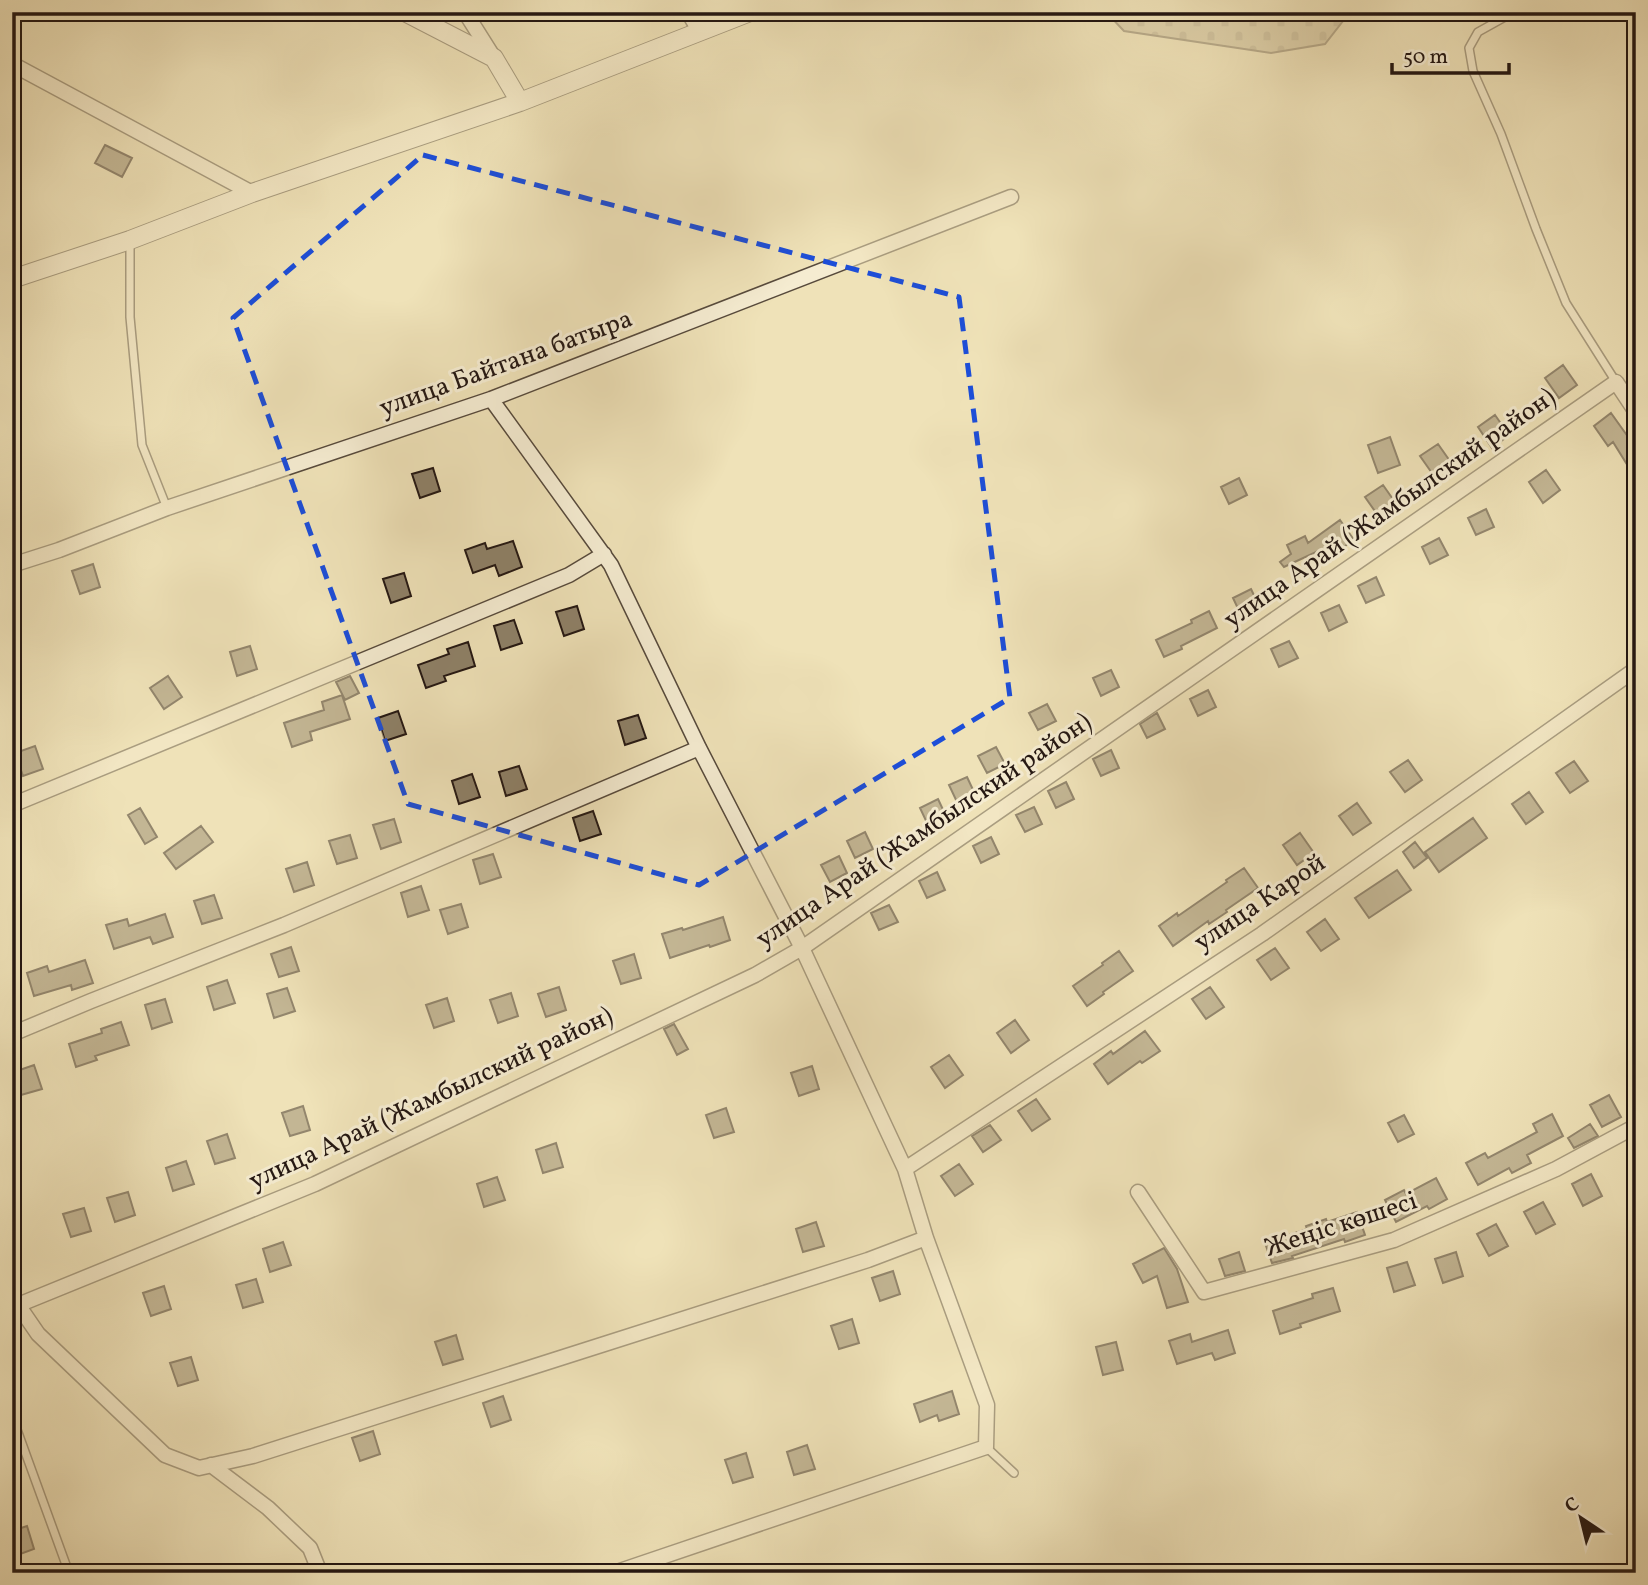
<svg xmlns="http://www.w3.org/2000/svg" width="1648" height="1585" viewBox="0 0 1648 1585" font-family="Vollkorn,serif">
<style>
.cemetery{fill:url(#cemetery-stones);stroke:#786b57;stroke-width:2}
.building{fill:#8e8168;stroke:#241712;stroke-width:2}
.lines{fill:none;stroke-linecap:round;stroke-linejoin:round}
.service-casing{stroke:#574a3c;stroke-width:10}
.minor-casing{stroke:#574a3c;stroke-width:17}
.tertiary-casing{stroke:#574a3c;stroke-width:20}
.service{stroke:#f5ecd1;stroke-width:7}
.minor{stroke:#f5ecd1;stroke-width:14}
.tertiary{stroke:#f5ecd1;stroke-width:18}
.marked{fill:none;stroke:#1d4ed8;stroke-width:5;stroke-dasharray:14 9;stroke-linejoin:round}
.labels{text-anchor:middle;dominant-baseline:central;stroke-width:6;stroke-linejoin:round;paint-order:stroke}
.street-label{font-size:26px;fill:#241712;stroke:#f5ecd1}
</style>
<defs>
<pattern id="cemetery-stones" width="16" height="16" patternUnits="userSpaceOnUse" patternTransform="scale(1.75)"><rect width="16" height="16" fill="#ccbf9c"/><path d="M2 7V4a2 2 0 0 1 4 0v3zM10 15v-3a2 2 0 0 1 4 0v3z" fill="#afa385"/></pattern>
</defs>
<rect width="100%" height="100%" fill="#efe2b8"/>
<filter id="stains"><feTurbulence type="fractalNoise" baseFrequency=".00286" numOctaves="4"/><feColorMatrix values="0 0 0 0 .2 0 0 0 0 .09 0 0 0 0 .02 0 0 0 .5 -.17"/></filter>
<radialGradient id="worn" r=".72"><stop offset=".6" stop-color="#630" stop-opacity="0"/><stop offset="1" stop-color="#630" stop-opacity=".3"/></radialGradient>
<path class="cemetery" d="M1106 12H1350L1325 44 1271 53 1124 31Z"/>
<path class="building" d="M105 145 132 158 122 177 95 163Z
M1563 365 1577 385 1559 398 1545 378Z
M1611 413 1636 448V479L1613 442 1608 446 1594 426Z
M1495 415 1509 435 1492 448 1478 427Z
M1390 437 1400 465 1378 473 1368 445Z
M1438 444 1452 464 1434 476 1420 456Z
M433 468 440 491 420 498 412 474Z
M1546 470 1560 490 1543 503 1529 482Z
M1239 478 1247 495 1229 504 1221 487Z
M1383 485 1397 505 1379 517 1365 497Z
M1486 509 1494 527 1476 535 1468 518Z
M1340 520 1354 540 1336 552 1331 545 1284 567 1280 562 1291 554 1287 545 1305 536 1308 543Z
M1439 538 1448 555 1430 564 1422 547Z
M513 541 522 567 499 576 495 565 473 573 465 550 485 543 487 549Z
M93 564 100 587 80 594 72 571Z
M404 573 411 596 391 603 383 579Z
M1376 577 1384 595 1366 603 1358 586Z
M1251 589 1259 606 1241 615 1233 598Z
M1339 605 1347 622 1329 631 1321 613Z
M577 606 584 629 564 636 556 612Z
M1209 611 1217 628 1181 646 1182 649 1164 657 1156 640 1192 623 1191 620Z
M514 620 522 643 501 650 494 626Z
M1289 641 1298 658 1279 667 1271 649Z
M468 642 475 666 444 676 446 681 426 688 418 665 449 654 447 649Z
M250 646 257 669 237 676 230 652Z
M1111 670 1119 687 1101 696 1093 678Z
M168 676 182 697 164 709 150 688Z
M350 676 359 693 345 700 336 682Z
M1208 690 1216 707 1198 716 1190 699Z
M342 695 350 719 310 732 312 740 292 747 284 723 324 710 322 702Z
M1047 704 1056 721 1038 730 1029 713Z
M398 711 406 734 385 741 378 718Z
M1157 713 1165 729 1147 738 1140 724Z
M638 715 646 738 625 745 618 721Z
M35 746 43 769 23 776 15 753Z
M996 747 1005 764 987 773 978 756Z
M1111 750 1119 768 1101 776 1093 759Z
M1408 760 1422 780 1405 792 1390 772Z
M1574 761 1588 781 1570 793 1556 773Z
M519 766 527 789 506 796 499 772Z
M472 774 480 797 459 804 452 781Z
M967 777 975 794 957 802 949 785Z
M1066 782 1074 799 1056 808 1048 791Z
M1529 792 1543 812 1526 824 1512 804Z
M938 799 946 816 928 825 920 808Z
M1357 803 1371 823 1353 835 1339 816Z
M1034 807 1042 824 1025 832 1016 815Z
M140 808 157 837 145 844 128 815Z
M593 811 601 834 580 841 573 818Z
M1473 818 1487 838 1439 872 1425 852Z
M394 819 401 842 381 849 373 825Z
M201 826 213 842 176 869 164 853Z
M865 832 873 849 855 858 847 841Z
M1300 833 1314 853 1297 865 1283 845Z
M350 835 357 858 337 864 329 841Z
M991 837 999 854 981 863 973 846Z
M1415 842 1427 858 1414 868 1403 852Z
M493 854 501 877 480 884 473 860Z
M839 856 847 873 830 882 821 865Z
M307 862 314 885 294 892 286 869Z
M1244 868 1258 888 1226 910 1227 912 1209 924 1208 921 1173 946 1159 926 1177 913 1178 916 1227 882 1226 880Z
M1397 870 1411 890 1369 918 1355 898Z
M937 872 945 890 927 898 919 881Z
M421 886 429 910 408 917 401 893Z
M214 895 222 918 202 924 194 901Z
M461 904 468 927 448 934 440 910Z
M889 905 898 922 879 930 871 913Z
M165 914 173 937 153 944 150 937 114 949 106 925 127 919 129 926Z
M723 917 730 940 710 947 709 945 670 958 662 934 682 928 683 930Z
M1325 919 1339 939 1321 951 1307 932Z
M291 947 299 971 279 977 271 954Z
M1275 948 1289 968 1271 980 1257 960Z
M1119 951 1133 971 1103 992 1104 994 1087 1006 1073 986 1103 965 1102 963Z
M634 954 641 978 621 984 613 961Z
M85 960 93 983 72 990 71 985 34 996 27 973 47 966 49 972Z
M227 980 235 1003 214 1010 207 987Z
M559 987 566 1010 546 1017 538 994Z
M1210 987 1224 1007 1206 1019 1192 999Z
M287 988 295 1011 274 1018 267 994Z
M511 993 518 1016 498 1023 490 1000Z
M447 998 454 1021 434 1028 426 1005Z
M165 999 172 1022 152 1029 145 1005Z
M1015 1020 1029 1040 1011 1053 997 1033Z
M121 1022 129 1045 95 1056 97 1060 76 1067 69 1044 102 1033 101 1029Z
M674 1024 688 1049 677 1055 664 1029Z
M1145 1031 1160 1051 1142 1063 1140 1061 1108 1084 1094 1064 1111 1051 1113 1054Z
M949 1055 963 1075 945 1088 931 1067Z
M34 1065 42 1089 21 1095 14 1072Z
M812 1066 819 1089 799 1096 791 1073Z
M1609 1095 1621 1117 1602 1127 1590 1105Z
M1036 1099 1050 1119 1032 1131 1018 1111Z
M303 1106 310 1130 290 1136 282 1113Z
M726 1108 734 1132 714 1138 706 1115Z
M1552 1114 1563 1136 1527 1155 1531 1163 1512 1173 1509 1168 1478 1185 1466 1163 1485 1153 1488 1158 1537 1132 1533 1124Z
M1404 1115 1414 1134 1398 1142 1388 1123Z
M1590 1124 1598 1136 1574 1148 1568 1138Z
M990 1125 1001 1140 983 1152 972 1136Z
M227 1134 235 1158 215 1164 207 1141Z
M556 1143 563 1167 543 1173 536 1150Z
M186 1161 194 1184 173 1191 166 1168Z
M959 1164 973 1184 955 1196 941 1176Z
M1591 1174 1602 1196 1583 1206 1572 1184Z
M497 1177 505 1200 484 1207 477 1184Z
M1436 1178 1447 1199 1429 1209 1427 1206 1396 1222 1385 1200 1404 1190 1406 1194Z
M128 1192 135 1215 115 1222 107 1198Z
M1543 1202 1555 1224 1536 1234 1524 1212Z
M84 1208 91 1231 71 1237 63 1214Z
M1357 1212 1365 1235 1345 1242 1344 1239 1292 1256 1293 1258 1272 1263 1265 1243 1307 1229 1306 1226 1326 1219 1327 1222Z
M816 1222 824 1246 803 1252 796 1229Z
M1496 1224 1508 1246 1489 1256 1477 1234Z
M283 1242 291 1265 270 1272 263 1249Z
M1164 1248 1177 1269 1188 1302 1167 1308 1157 1276 1143 1283 1133 1264Z
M1239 1252 1245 1271 1225 1276 1219 1259Z
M1456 1252 1463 1276 1443 1283 1435 1259Z
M1407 1262 1415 1285 1394 1292 1387 1268Z
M893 1271 900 1294 880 1301 872 1278Z
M256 1279 263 1302 243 1308 236 1285Z
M164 1286 171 1309 151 1316 143 1293Z
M1333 1288 1340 1311 1300 1324 1301 1327 1280 1334 1273 1311 1313 1298 1312 1294Z
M852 1319 859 1343 839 1349 831 1326Z
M1228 1330 1235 1353 1215 1360 1212 1353 1177 1364 1169 1341 1190 1334 1192 1342Z
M456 1335 463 1359 443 1365 435 1342Z
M1116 1342 1123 1370 1103 1375 1096 1347Z
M191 1357 198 1380 178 1386 170 1363Z
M952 1391 959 1414 939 1421 937 1415 920 1422 914 1404Z
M503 1396 511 1420 491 1427 483 1403Z
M373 1431 380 1454 360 1461 352 1438Z
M807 1445 815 1469 794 1475 787 1452Z
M746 1453 753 1477 733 1483 725 1460Z
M27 1526 34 1549 12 1557V1531Z"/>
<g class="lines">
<defs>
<path id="service" d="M1514 12 1478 32 1469 48 1473 71 1501 134 1536 229 1566 303 1616 382
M130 241V317L142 445 167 508
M12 1416 69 1573
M986 1447 1014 1473"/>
<path id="minor" d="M465 12 494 58
M688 12 700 32
M12 64 252 193
M491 399 611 565 699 748 802 948 905 1169 926 1238 987 1405 986 1447 614 1573
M12 565 59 550 167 508 491 399 1011 197
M12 805 569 575 604 554
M12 1034 91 1001 284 925 699 748
M905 1169 1262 934 1636 669
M1138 1192 1204 1292 1394 1240 1556 1169 1636 1126
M14 1299 38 1334 165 1455 199 1468 253 1456 868 1260 926 1238
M18 1305 315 1184 755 975 802 948 1616 382 1636 412
M211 1465 268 1508 310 1548 320 1573"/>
<path id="tertiary" d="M405 12 494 58 520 102
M12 279 130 240 252 193 520 102 750 12"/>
</defs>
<use href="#service" class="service-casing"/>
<use href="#minor" class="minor-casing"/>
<use href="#tertiary" class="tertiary-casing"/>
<use href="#service" class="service"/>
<use href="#minor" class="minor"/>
<use href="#tertiary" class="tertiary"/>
</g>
<path d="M0 0H1648V1585H0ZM423 155 959 297 1010 698 699 885 408 804 233 318Z" fill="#efe2b8" fill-opacity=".55" fill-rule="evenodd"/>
<path class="marked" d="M423 155 959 297 1010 698 699 885 408 804 233 318Z"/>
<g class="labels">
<g class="street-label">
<text transform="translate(506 364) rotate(-20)">улица Байтана батыра</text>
<text transform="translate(1390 509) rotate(-35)">улица Арай (Жамбылский район)</text>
<text transform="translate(924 831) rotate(-34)">улица Арай (Жамбылский район)</text>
<text transform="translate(1260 903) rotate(-34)">улица Карой</text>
<text transform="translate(431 1099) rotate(-25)">улица Арай (Жамбылский район)</text>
<text transform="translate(1341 1225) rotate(-18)">Жеңіс көшесі</text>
</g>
</g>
<rect width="1648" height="1585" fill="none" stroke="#efe2b8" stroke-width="42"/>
<rect x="14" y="14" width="1620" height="1557" fill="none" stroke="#241712" stroke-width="3.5"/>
<rect x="21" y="21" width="1606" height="1543" fill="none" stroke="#241712" stroke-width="2"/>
<g transform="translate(1581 1518) rotate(325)" stroke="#f5ecd1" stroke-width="5" paint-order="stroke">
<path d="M0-5L12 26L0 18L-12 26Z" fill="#241712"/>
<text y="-10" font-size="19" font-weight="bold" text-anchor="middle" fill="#241712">С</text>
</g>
<path d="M1392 63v10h117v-10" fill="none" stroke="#241712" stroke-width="3.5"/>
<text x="1403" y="63" font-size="21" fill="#241712" stroke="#f5ecd1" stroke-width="5" paint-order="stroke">50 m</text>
<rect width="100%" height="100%" filter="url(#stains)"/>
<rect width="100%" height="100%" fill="url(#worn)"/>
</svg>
